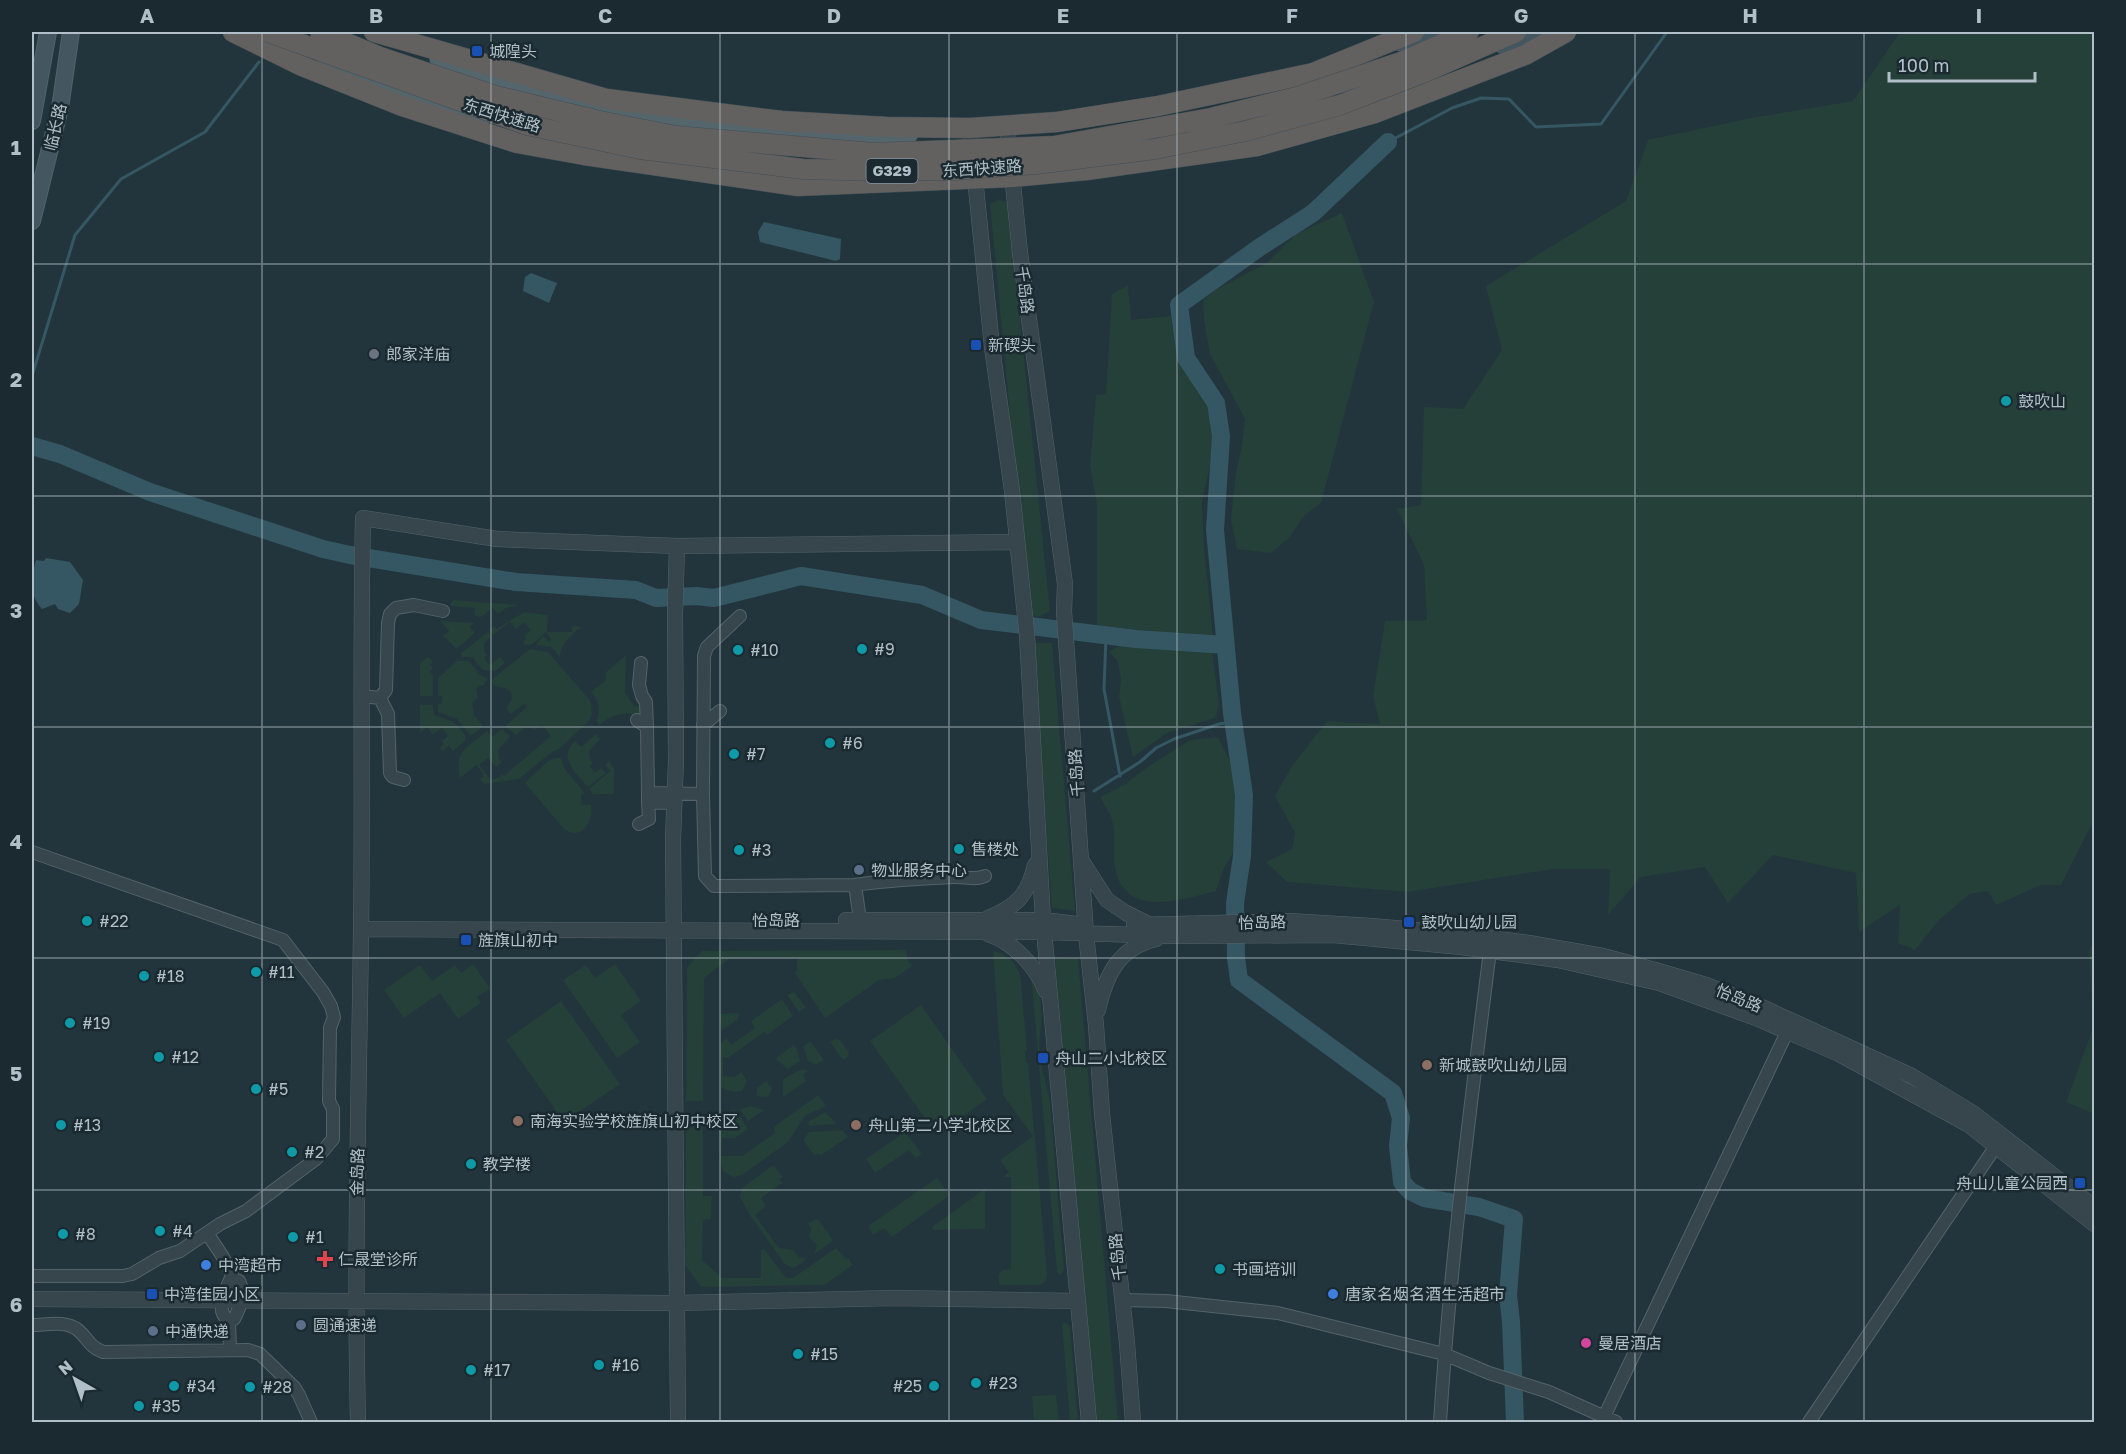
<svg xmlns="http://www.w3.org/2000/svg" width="2126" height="1454" font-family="'Golos Text','Noto Sans SC',sans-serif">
<rect width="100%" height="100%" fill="#22353c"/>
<path fill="#253f39" d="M1900 32H2094V820L2061 885H2041L1996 905 1988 891 1970 894 1940 919 1915 950 1898 943 1900 905 1859 932 1856 873 1773 855 1728 903 1705 867 1641 877 1608 915 1610 869H1553L1408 892 1287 882 1266 862 1292 849 1295 833 1275 796 1292 766 1327 721 1380 724 1373 696 1385 621 1427 620 1424 565 1397 509 1421 505 1424 407 1463 409 1502 350 1486 286 1626 201 1648 140 1751 118 1853 101Z
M999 200 1008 202 1050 611 1038 617 1029 613 990 204Z
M1342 213 1374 302 1321 503 1304 516 1289 538 1271 553 1237 549 1231 519 1236 472 1242 444 1245 419 1210 354 1204 321 1203 300 1217 289 1267 263 1296 234Z
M1128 285 1131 320 1171 316 1179 359 1210 403 1213 453 1202 501 1204 547 1213 637 1097 626V505L1090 466 1096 395 1106 394 1112 294Z
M452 600 519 605 506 608 498 614 493 608 481 617 474 615 475 608 450 606Z
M524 612 548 615 547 632H572V626L581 627C571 636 561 642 560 657L551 647 536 645 543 636 549 642 551 639 546 632 533 644 526 645 523 642 526 639 524 636 531 630 524 622 516 629 510 622 493 635 489 630 494 626 497 629Z
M440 621 474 623 470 627 475 633 456 649 446 638 442 637 449 631Z
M488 632 491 636 484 643V652L487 655 484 658 490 665 500 657 505 663 495 671 483 670 472 657H462L460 654Z
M1032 643H1052L1075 911 1052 908Z
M1130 645 1212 649 1219 706 1215 718 1167 733 1133 757 1119 697 1121 680 1118 661 1109 652 1119 646Z
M530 649 548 652 589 699 591 703 592 714 589 721 559 749 552 752 519 779 484 784 480 779 483 777V773L476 765 460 778C454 750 468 747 487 731L492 737 502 729 510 737 498 750 499 759 502 762 496 767 488 758 479 765 491 780 500 777 501 774 504 776 551 736 542 725 536 729 525 727 516 735 505 726 527 707 524 704 511 714 506 708 512 699 511 692 505 688 495 686 492 682 494 678Z
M626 655 625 693 635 707 641 705 639 715C622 712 613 714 599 725L596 721C601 710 599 702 591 692L605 681 606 672Z
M428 657 433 662 430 665 433 668 430 671 433 676V696H420V663Z
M457 661H469L480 675 488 678 484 685 478 686 476 690 478 697 472 704 474 715 483 726 471 736 457 719 438 712V704L442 703V696H438V678Z
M420 705H433L434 715 454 722 466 736 465 741 453 751 449 746 443 751 440 748 444 744 442 741 448 736 442 728 433 734 427 727 420 733Z
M596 734 600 739 589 751 590 759 593 763 590 766 595 773 601 768 606 773 588 787C576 773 557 758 575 741L581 747Z
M1218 737 1237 775 1239 815 1235 849 1223 870 1216 891C1181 900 1125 919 1115 868 1112 852 1117 833 1111 817 1108 810 1103 803 1100 797L1124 785 1146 768 1190 740Z
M556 758H561L564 768 585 793 581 795 582 805H591C594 821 582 842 564 829L525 783 548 761Z
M609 761 614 768V794H593L589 789 610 771 605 765Z
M2094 941V1114L2066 1102 2093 1028 2089 950Z
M906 950 908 960 912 966 911 967 895 978 879 980 825 1018 795 973 797 970V958L729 959 704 978 703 1101H686L687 967 702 951Z
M993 951C1010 955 1018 964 1021 981L1027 1051H1025L1026 1063H1028L1047 1272C1047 1280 1046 1283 1038 1285H999V1274L1003 1270 1011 1269V1177H1003L1009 1172 1000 1160 1033 1136 1003 1095Z
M1078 958 1118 1422H1096L1055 959Z
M473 964 490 988 477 997 481 1003 458 1019 440 993 404 1018 384 990 420 965 432 981 455 965 461 973Z
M615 964 641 1001 621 1015 640 1042 617 1058 563 980 586 965 595 978Z
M1031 974 1040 992 1042 1020 1039 1043 1042 1068 1050 1102 1064 1270 1061 1275 1057 1272Z
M794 992 806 1007 799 1012 787 995Z
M782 999 793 1016 767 1035 764 1032 728 1058 723 1057V1076L734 1077 742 1072 747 1081 742 1091C735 1093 727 1091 721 1087L720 1044 726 1038 731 1045 755 1028 751 1021Z
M561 1001 620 1084 564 1122 506 1040Z
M921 1005 987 1099 937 1135 870 1041Z
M739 1013 738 1019 721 1031 720 1014Z
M835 1039 840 1040 849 1052 848 1057 843 1060 830 1042Z
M810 1041 824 1060 816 1065 808 1061 803 1047Z
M794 1045 797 1049 800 1061 788 1069 777 1060V1057Z
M802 1069 808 1071 803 1075 806 1081 783 1097V1079Z
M766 1081 772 1088 768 1097 756 1096 757 1088Z
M818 1095 826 1106 805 1116 788 1142 742 1175 733 1177 723 1171 720 1159 719 1122C721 1113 726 1112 734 1110L737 1112 748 1129 735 1138H722L721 1156H742L775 1133 774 1127Z
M751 1106 764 1110 748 1121 740 1109Z
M825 1112 835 1122V1124L809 1126 808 1122Z
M691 1114V1124L703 1125V1196H712L711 1219 703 1220 702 1260 722 1278H761V1250L764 1249 786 1278H793L836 1248 846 1259H849L853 1265 824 1285 701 1287 685 1265 686 1115Z
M842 1130 848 1137 820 1156 819 1154 814 1155 803 1140 809 1132Z
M905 1132 922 1154 916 1158 909 1150 875 1173 866 1159Z
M773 1165 783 1177 779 1179 782 1183 761 1198 766 1206 755 1215 779 1248 793 1250 799 1257 807 1259 814 1254 817 1245 809 1237 811 1229 808 1223 818 1219 833 1240V1241L794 1268 790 1267 784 1263 751 1217 740 1197 742 1188Z
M937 1178 950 1195 892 1237 884 1228 873 1235 868 1226Z
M985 1189V1229L933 1230 932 1227Z
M1065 1322 1070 1326 1078 1422H1070L1062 1325Z
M1056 1395 1059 1422H1034L1032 1396Z"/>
<path fill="#355763" d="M764 222 841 239 840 259 836 261 760 242 758 232Z
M531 273 557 283 549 303 523 291 525 277Z
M46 558 70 562 83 580 79 604 70 613 58 609 55 604 42 609C29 595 31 578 36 560L44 561Z"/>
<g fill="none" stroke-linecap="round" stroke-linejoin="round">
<path stroke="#355763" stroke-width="3" d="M1388 142 1452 108 1481 98 1509 99 1536 127 1601 124 1667 32
M32 376 75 235 121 179 205 132 259 62
M1106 636 1104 689 1120 776
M1094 791 1140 762 1156 748 1174 739 1219 724 1233 722"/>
<path stroke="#355763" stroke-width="18" d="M1388 142 1313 213 1260 247 1179 305 1186 358 1216 403 1221 436 1215 530 1232 713 1244 795 1242 856 1235 903 1236 958 1239 980 1393 1093 1401 1118 1398 1146 1402 1182 1410 1191 1424 1198 1479 1207 1514 1219 1508 1295 1511 1322 1515 1422
M32 446 60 454 150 492 323 549 350 555 516 582 636 590 656 598 696 596 714 598 801 576 922 595 981 620 1136 639 1225 645"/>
<g stroke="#54636a" stroke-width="14">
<path id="minor" d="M641 663 639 685 642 696 646 702 647 727
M361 696 380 698 386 690 388 623 390 614 396 608 414 605 443 611
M380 698 388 714 390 773 393 777 404 780
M637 720 647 727 648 793
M703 725 720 711
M703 794 704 656 707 647 740 616
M674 803 648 802V793L703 794 705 876 714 886 855 885
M639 824 649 819 648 802
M32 852 283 940 323 992 331 1006 334 1017 330 1028 329 1101 333 1109V1139L316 1159 246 1211 220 1224 180 1251 159 1258 132 1274 123 1276H32
M860 920 855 885C888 880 920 879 953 877 965 876 973 881 985 876
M207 1233 223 1257 234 1279
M234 1279 239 1281C246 1295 241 1305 234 1319L229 1321C215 1311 224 1293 230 1280Z
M1122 1300 1166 1301 1278 1313 1444 1354 1489 1373 1549 1392 1616 1422
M229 1321 230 1350
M32 1325C46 1325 66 1320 78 1330 89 1339 88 1346 103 1352L248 1350 260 1354 294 1387 299 1395 311 1422
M1604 1417 1787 1032
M1440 1422C1450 1265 1470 1108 1490 951
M1809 1422 1996 1146"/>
</g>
<g stroke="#54636a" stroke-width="16">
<path id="tertiary" d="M1007 125 1020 253 1065 584 1064 611 1086 934 1096 1025 1102 1114 1127 1343 1133 1422
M970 128 992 347 1012 491 1027 635 1043 920 1089 1422
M677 546 675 614 676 761 673 839 678 1422
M1083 863 1107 900 1126 913 1146 923
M988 918C1016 907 1028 895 1035 865
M846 920H1043L1077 924
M1134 925 1289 921 1372 926 1461 934 1529 943 1603 956 1655 970 1706 985 1764 1008 1912 1076 1973 1113 2094 1207
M362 929 1044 932 1169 936 1333 935 1461 947 1558 960 1659 983 1756 1018 1839 1054 1969 1125 2094 1224
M988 934C1014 942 1036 967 1046 991
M1098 1010C1106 975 1118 948 1156 939
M32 1299 676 1303 895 1298 1078 1301
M358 1422C354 1259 359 1095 361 931 363 793 360 656 363 518L497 539 677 546 1016 542"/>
</g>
<g stroke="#54636a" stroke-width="18">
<path id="secondary" d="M1402 43 1435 32
M1504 46 1538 32
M32 121 48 32
M32 221 60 108 71 32"/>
</g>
<g stroke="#425158" stroke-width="20">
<path id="primary" d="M439 59 472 72 601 108 744 133 871 138 909 134
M327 63 441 106 482 117"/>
</g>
<g stroke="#415057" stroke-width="21">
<path id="trunk" d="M233 32 302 66 402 106 517 143 584 155 798 186 1013 177 1087 170 1257 146 1375 113 1525 55 1566 32
M374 32 607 99 782 121 887 127 970 128 1057 122 1158 106 1313 73 1414 32"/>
</g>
<use href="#minor" stroke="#36464c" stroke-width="12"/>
<use href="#tertiary" stroke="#36464c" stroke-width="15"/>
<use href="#secondary" stroke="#44565f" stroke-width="16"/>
<use href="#primary" stroke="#54656c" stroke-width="18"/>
<use href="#trunk" stroke="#636060" stroke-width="20"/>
<g stroke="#415057" stroke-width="21" stroke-linecap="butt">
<path id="trunk-bridge" d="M268 32 527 125 640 149 803 169 878 171 954 170 1036 164 1155 149 1246 131 1340 105 1425 72 1516 32
M320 32 380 57 496 96 600 121 676 136 874 153 1054 146 1211 118 1297 97 1404 61 1469 32"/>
</g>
<use href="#trunk-bridge" stroke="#636060" stroke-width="20"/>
</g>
<path fill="none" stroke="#b1c0c8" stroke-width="1.5" stroke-opacity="0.55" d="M262 32V1422M491 32V1422M720 32V1422M949 32V1422M1177 32V1422M1406 32V1422M1635 32V1422M1864 32V1422M32 264H2094M32 496H2094M32 727H2094M32 958H2094M32 1190H2094"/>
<g fill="#1a4fb4" stroke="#1b2a31" stroke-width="2">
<rect x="471" y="45" width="12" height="12" rx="3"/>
<rect x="970" y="339" width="12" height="12" rx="3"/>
<rect x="1403" y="916" width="12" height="12" rx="3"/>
<rect x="460" y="934" width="12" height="12" rx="3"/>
<rect x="1037" y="1052" width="12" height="12" rx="3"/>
<rect x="2074" y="1177" width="12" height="12" rx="3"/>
<rect x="146" y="1288" width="12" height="12" rx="3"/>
</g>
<circle fill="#6b7280" stroke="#1b2a31" stroke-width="2" cx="374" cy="354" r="6"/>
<g fill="#0f9aa8" stroke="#1b2a31" stroke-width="2">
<circle cx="2006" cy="401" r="6"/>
<circle cx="862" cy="649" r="6"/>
<circle cx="738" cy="650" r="6"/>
<circle cx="830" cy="743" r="6"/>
<circle cx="734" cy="754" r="6"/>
<circle cx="959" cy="849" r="6"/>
<circle cx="739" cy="850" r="6"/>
<circle cx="87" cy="921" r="6"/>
<circle cx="256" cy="972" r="6"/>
<circle cx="144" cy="976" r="6"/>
<circle cx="70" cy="1023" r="6"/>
<circle cx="159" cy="1057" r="6"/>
<circle cx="256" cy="1089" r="6"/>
<circle cx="61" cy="1125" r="6"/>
<circle cx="292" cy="1152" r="6"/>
<circle cx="471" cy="1164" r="6"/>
<circle cx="160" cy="1231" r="6"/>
<circle cx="63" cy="1234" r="6"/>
<circle cx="293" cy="1237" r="6"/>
<circle cx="1220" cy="1269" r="6"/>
<circle cx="798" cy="1354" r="6"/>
<circle cx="599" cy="1365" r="6"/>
<circle cx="471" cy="1370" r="6"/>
<circle cx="976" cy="1383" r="6"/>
<circle cx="174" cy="1386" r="6"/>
<circle cx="934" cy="1386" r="6"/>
<circle cx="250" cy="1387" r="6"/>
<circle cx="139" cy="1406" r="6"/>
</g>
<g fill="#5c6f8a" stroke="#1b2a31" stroke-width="2">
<circle cx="859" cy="870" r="6"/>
<circle cx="301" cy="1325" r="6"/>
<circle cx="153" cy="1331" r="6"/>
</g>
<g fill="#8d6e63" stroke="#1b2a31" stroke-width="2">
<circle cx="1427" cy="1065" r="6"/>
<circle cx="518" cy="1121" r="6"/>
<circle cx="856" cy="1125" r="6"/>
</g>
<path fill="#e0444e" stroke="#1b2a31" stroke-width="2" d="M322 1250h6v6h6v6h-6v6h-6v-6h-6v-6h6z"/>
<g fill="#3f7fe0" stroke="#1b2a31" stroke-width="2">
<circle cx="206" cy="1265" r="6"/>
<circle cx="1333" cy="1294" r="6"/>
</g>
<circle fill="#d1479c" stroke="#1b2a31" stroke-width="2" cx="1586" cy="1343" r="6"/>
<g text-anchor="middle" stroke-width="5" stroke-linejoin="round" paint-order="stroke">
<rect fill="#1b2a31" stroke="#84939b" stroke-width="1.5" x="866.5" y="159" width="51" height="24" rx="4.5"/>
<g font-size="15" font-weight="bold" fill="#b1c0c8">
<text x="892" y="176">G329</text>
</g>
<g font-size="16" fill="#b1c0c8" stroke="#1b2a31" text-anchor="start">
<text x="489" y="57">城隍头</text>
<text x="988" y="351">新碶头</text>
<text x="386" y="360">郎家洋庙</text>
<text x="2018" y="407">鼓吹山</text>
<text x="874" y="655">#9</text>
<text x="750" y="656">#10</text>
<text x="842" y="749">#6</text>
<text x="746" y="760">#7</text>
<text x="971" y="855">售楼处</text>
<text x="751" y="856">#3</text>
<text x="871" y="876">物业服务中心</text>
<text x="99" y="927">#22</text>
<text x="1421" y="928">鼓吹山幼儿园</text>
<text x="478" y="946">旌旗山初中</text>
<text x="268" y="978">#11</text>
<text x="156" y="982">#18</text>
<text x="82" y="1029">#19</text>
<text x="171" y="1063">#12</text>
<text x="1055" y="1064">舟山二小北校区</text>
<text x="1439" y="1071">新城鼓吹山幼儿园</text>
<text x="268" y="1095">#5</text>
<text x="530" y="1127">南海实验学校旌旗山初中校区</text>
<text x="73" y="1131">#13</text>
<text x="868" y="1131">舟山第二小学北校区</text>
<text x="304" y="1158">#2</text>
<text x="483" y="1170">教学楼</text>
<text x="2068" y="1189" text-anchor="end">舟山儿童公园西</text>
<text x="172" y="1237">#4</text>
<text x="75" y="1240">#8</text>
<text x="305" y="1243">#1</text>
<text x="338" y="1265">仁晟堂诊所</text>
<text x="218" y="1271">中湾超市</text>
<text x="1232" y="1275">书画培训</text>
<text x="164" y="1300">中湾佳园小区</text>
<text x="1345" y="1300">唐家名烟名酒生活超市</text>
<text x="313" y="1331">圆通速递</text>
<text x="165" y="1337">中通快递</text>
<text x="1598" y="1349">曼居酒店</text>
<text x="810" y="1360">#15</text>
<text x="611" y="1371">#16</text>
<text x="483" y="1376">#17</text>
<text x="988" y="1389">#23</text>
<text x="186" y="1392">#34</text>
<text x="922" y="1392" text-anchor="end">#25</text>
<text x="262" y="1393">#28</text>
<text x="151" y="1412">#35</text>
</g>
<g font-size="16" fill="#b1c0c8" stroke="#1b2a31">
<text transform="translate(502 115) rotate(17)" y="6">东西快速路</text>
<text transform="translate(55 127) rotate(-77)" y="6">临长路</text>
<text transform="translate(982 168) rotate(-4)" y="6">东西快速路</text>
<text transform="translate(1025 290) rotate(82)" y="6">千岛路</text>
<text transform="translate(1076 773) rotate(-94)" y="6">千岛路</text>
<text x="776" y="926">怡岛路</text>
<text transform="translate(1262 922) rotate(-2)" y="6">怡岛路</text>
<text transform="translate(1739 998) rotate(22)" y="6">怡岛路</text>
<text transform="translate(357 1172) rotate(-89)" y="6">金岛路</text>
<text transform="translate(1117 1257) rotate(-96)" y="6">千岛路</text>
</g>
</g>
<rect width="2126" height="1454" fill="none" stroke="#1b2a31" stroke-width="66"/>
<g transform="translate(75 1379) rotate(320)" stroke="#1b2a31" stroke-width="4.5" paint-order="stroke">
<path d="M0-4.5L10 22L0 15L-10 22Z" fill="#b1c0c8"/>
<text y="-9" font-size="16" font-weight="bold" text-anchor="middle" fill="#b1c0c8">N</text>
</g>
<path d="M1889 72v9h146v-9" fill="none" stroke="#b1c0c8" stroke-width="3"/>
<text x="1898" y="72" font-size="18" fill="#b1c0c8" stroke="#1b2a31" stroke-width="4.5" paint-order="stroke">100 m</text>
<rect x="33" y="33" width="2060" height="1388" fill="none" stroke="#b1c0c8" stroke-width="2"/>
<g font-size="20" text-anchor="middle" font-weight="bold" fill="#b1c0c8">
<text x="147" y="23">A</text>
<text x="376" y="23">B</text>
<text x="605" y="23">C</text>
<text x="834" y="23">D</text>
<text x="1063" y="23">E</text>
<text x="1292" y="23">F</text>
<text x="1521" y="23">G</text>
<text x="1750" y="23">H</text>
<text x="1979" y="23">I</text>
<text x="16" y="155">1</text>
<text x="16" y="387">2</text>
<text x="16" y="618">3</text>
<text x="16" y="849">4</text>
<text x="16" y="1081">5</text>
<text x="16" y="1312">6</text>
</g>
</svg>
